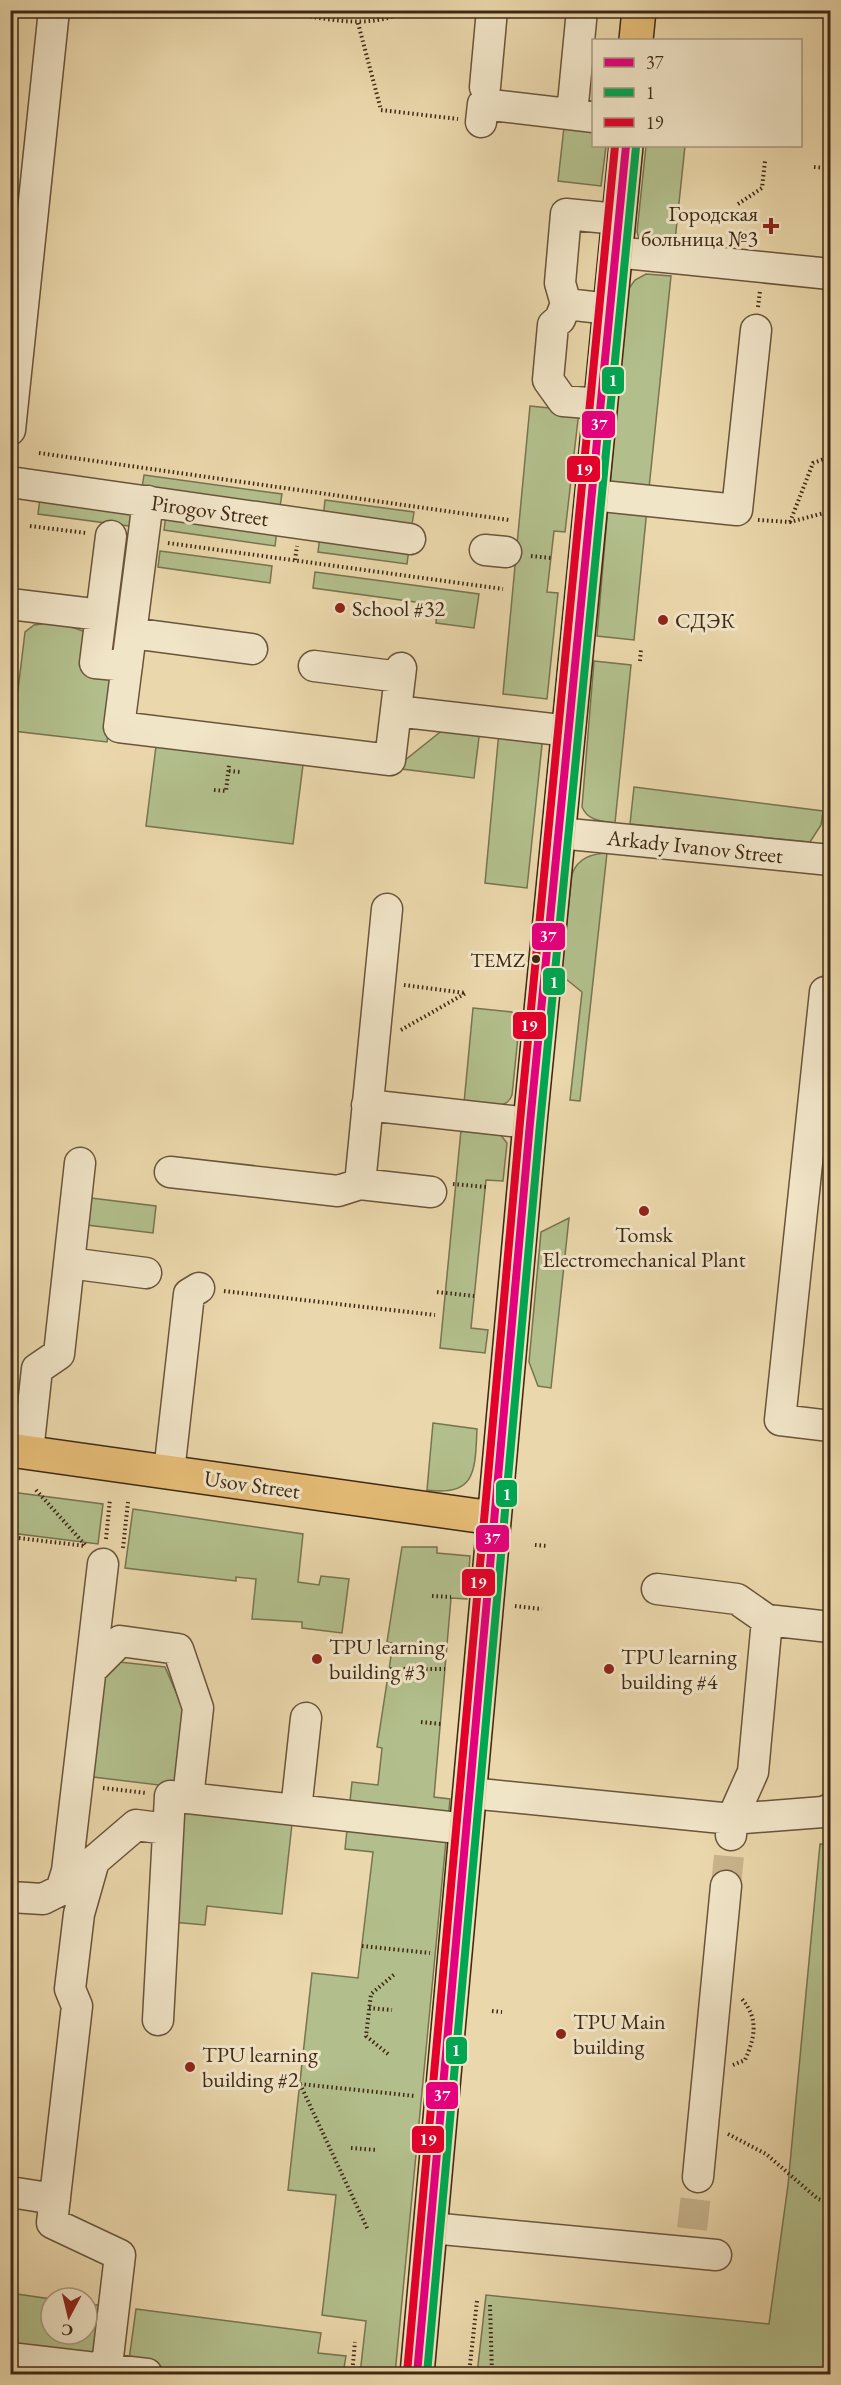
<svg xmlns="http://www.w3.org/2000/svg" width="841" height="2385" font-family="'EB Garamond',serif">
<rect width="100%" height="100%" fill="#ead7ab"/>
<filter id="stains"><feTurbulence type="fractalNoise" baseFrequency=".00333" numOctaves="4"/><feColorMatrix values="0 0 0 0 .2 0 0 0 0 .09 0 0 0 0 .02 0 0 0 .5 -.17"/></filter>
<radialGradient id="worn" r=".72"><stop offset=".6" stop-color="#630" stop-opacity="0"/><stop offset="1" stop-color="#630" stop-opacity=".3"/></radialGradient>
<path fill="#b2bf8c" stroke="#787450" stroke-width="1.5" d="M564 127 593 130 594 146H606L601 186 558 181Z
M646 146H685L674 250 640 242 637 232Z
M646 274 671 276 649 488 610 484 627 291 635 280Z
M530 406 579 411 565 532 554 531 547 592 558 593 547 699 503 694Z
M144 475 282 494 279 513 141 494Z
M40 498 129 510 137 527 38 514Z
M325 500 414 512 411 531 323 519Z
M608 506 647 509 634 640 597 636Z
M166 514 277 530 275 546 164 530Z
M320 536 409 548 407 564 318 552Z
M160 551 272 566 270 583 158 567Z
M315 572 479 594 474 628 436 623 437 605 313 588Z
M48 623C93 629 89 634 116 669L107 742 13 731 25 632 34 625Z
M594 661 631 665 615 823C601 821 588 821 582 807Z
M444 729H480L474 778 402 769 404 761Z
M499 731 543 735 527 888 485 883Z
M157 738 304 757 293 844 146 826Z
M634 787 823 811 821 825 810 842 630 824Z
M607 853 580 1101 570 1100 582 992 561 975 572 874C578 858 591 854 607 853Z
M473 1008 512 1012 519 1027 512 1095C506 1113 479 1104 464 1103Z
M461 1130 500 1134 507 1143 503 1181 486 1180 471 1328 488 1330 485 1353 440 1348Z
M91 1198 156 1206 153 1233 87 1225Z
M569 1218 551 1388 538 1386 529 1362 541 1232Z
M433 1423 477 1429C475 1469 477 1497 427 1490Z
M11 1492 103 1504 98 1544 11 1533Z
M133 1509 303 1534 298 1582 319 1585 321 1576 349 1579 342 1633 302 1628V1622L252 1619 256 1579 236 1577V1581L125 1568Z
M402 1547H437V1553L470 1556 467 1599 451 1598 434 1797 450 1799 395 2374H360L366 2321 322 2315 336 2195 288 2190 312 1973 358 1978 373 1852 345 1849 352 1782 378 1785 382 1748 377 1747 393 1643 387 1642Z
M110 1661 165 1667 184 1711 175 1787 85 1776 98 1673Z
M184 1813 292 1824 282 1914 207 1906 205 1925 172 1922Z
M820 1844 830 1845V2374H477L486 2295 769 2324 788 2185Z
M10 2293 51 2299V2334H87V2303L102 2306 93 2374H11Z
M136 2309 321 2333 318 2353 346 2356 343 2374H127Z"/>
<g fill="none" stroke-linecap="round" stroke-linejoin="round">
<path stroke="#c8b48d" stroke-width="30" stroke-dasharray="30 15" stroke-linecap="butt" d="M726 1886 731 1835
M692 2229 698 2177"/>
<g stroke="#6a543a" stroke-width="33">
<path id="minor" d="M485 87 492 10
M572 114 582 10
M481 122 483 104 594 117
M615 252 830 274
M566 304 610 309
M601 404 563 401 548 380 553 325 560 319 566 304 560 283 566 214 618 219
M10 430 54 10
M10 482 410 539
M592 495 737 510 756 330
M148 501 119 727 390 760 401 668
M111 536 95 663 127 666
M485 550 506 552
M10 604 101 615
M131 633 252 649
M314 666 400 677
M396 711 569 731
M559 833 830 860
M830 993 825 992 780 1420 830 1426
M367 1105 530 1123
M170 1172 338 1191 360 1184 431 1192
M360 1184 387 909
M69 1263 146 1273
M28 1452 37 1369 59 1354 80 1163
M169 1472 189 1294 199 1288
M657 1589 737 1599 767 1620 753 1772 732 1819 731 1835
M767 1620 830 1627
M91 1670 120 1641 178 1649 198 1708 188 1798
M470 1793 732 1819 823 1812 830 1809
M296 1810 306 1718
M10 1897 43 1899 61 1890 67 1871 103 1564
M158 2020 170 1796 467 1829
M698 2177 726 1886
M10 2192 55 2199
M431 2228 716 2255
M10 2358 147 2374
M106 2374 120 2255 52 2223 77 2006 70 1989 79 1914 94 1861 136 1825 167 1829"/>
</g>
<g stroke="#3f2814" stroke-width="36">
<path id="major" d="M636 40 639 10
M10 1450 493 1518
M417 2374 530 1123 626 146"/>
</g>
<path stroke="#3f2814" stroke-width="4" stroke-dasharray="1.5 3" stroke-linecap="butt" d="M275 10C318 17 368 32 408 10
M326 18 327 10
M358 23 381 110 458 119
M814 167 826 168
M738 204 762 188 765 161
M758 307 760 291
M39 453 509 520
M758 520 790 522 828 512
M790 522 813 463 830 457
M30 526 86 533
M168 543 503 589
M531 556 551 558
M295 560 297 546
M640 661 641 649
M229 771 240 772
M214 790 226 791 229 765
M404 985 465 993
M401 1030 466 993
M453 1184 486 1187
M224 1291 435 1315
M437 1292 474 1296
M36 1490 87 1547
M10 1537 86 1546
M106 1539 110 1499
M535 1545 548 1546
M123 1548 128 1502
M432 1596 451 1597
M515 1606 542 1609
M390 1669H445
M421 1722 441 1724
M103 1788 146 1793
M362 1946 430 1953
M369 2008 392 2010
M492 2011 502 2012
M388 2054 366 2036 371 1994 396 1973
M733 2065 745 2060C755 2037 759 2019 742 1999
M300 2084 368 2230
M300 2084 415 2096
M728 2134 766 2154 818 2199 830 2203
M351 2148 377 2150
M490 2305 492 2374
M352 2374 355 2342
M469 2374 477 2301"/>
<use href="#minor" stroke="#f1e5c8" stroke-width="30"/>
<use href="#major" stroke="#e5bc76" stroke-width="33"/>
<g stroke="#f1e5c8" stroke-width="12">
<path id="bus-1" d="M417 2374 530 1123 626 146"/>
</g>
<g stroke="#f1e5c8" stroke-width="12">
<path id="bus-2" d="M427 2374 540 1124 636 147"/>
</g>
<g stroke="#f1e5c8" stroke-width="12">
<path id="bus-3" d="M407 2373 520 1122 615 146"/>
</g>
<use href="#bus-1" stroke="#e5007d" stroke-width="8"/>
<use href="#bus-2" stroke="#00a651" stroke-width="8"/>
<use href="#bus-3" stroke="#e4002b" stroke-width="8"/>
</g>
<g fill="#8f2418" stroke="#f1e5c8" stroke-width="2">
<path d="M768 217h6v6h6v6h-6v6h-6v-6h-6v-6h6z"/>
<circle cx="340" cy="608" r="6"/>
<circle cx="663" cy="620" r="6"/>
<circle cx="644" cy="1211" r="6"/>
<circle cx="317" cy="1659" r="6"/>
<circle cx="609" cy="1669" r="6"/>
<circle cx="561" cy="2034" r="6"/>
<circle cx="190" cy="2067" r="6"/>
</g>
<circle fill="#3f2814" stroke="#f1e5c8" stroke-width="2" cx="536" cy="959" r="5"/>
<g text-anchor="middle" stroke-width="6" stroke-linejoin="round" paint-order="stroke">
<g font-size="20" fill="#3f2814" stroke="#f1e5c8" text-anchor="end">
<text x="525" y="967">TEMZ</text>
</g>
<g font-size="22" fill="#3f2814" stroke="#f1e5c8" text-anchor="start">
<text x="758" y="221" text-anchor="end">Городская<tspan x="758" dy="25">больница №3</tspan></text>
<text x="352" y="616">School #32</text>
<text x="675" y="628">СДЭК</text>
<text x="644" y="1242" text-anchor="middle">Tomsk<tspan x="644" dy="25">Electromechanical Plant</tspan></text>
<text x="329" y="1654">TPU learning<tspan x="329" dy="25">building #3</tspan></text>
<text x="621" y="1664">TPU learning<tspan x="621" dy="25">building #4</tspan></text>
<text x="573" y="2029">TPU Main<tspan x="573" dy="25">building</tspan></text>
<text x="202" y="2062">TPU learning<tspan x="202" dy="25">building #2</tspan></text>
</g>
<g font-size="22" fill="#3f2814" stroke="#f1e5c8">
<text transform="translate(210 510) rotate(8)" y="8">Pirogov Street</text>
<text transform="translate(695 846) rotate(6)" y="8">Arkady Ivanov Street</text>
<text transform="translate(252 1484) rotate(8)" y="8">Usov Street</text>
</g>
</g>
<g stroke="#f1e5c8" stroke-width="2">
<rect x="601" y="366" width="24" height="29" rx="6" fill="#00a651"/>
<rect x="581" y="410" width="35" height="29" rx="6" fill="#e5007d"/>
<rect x="566" y="455" width="35" height="28" rx="6" fill="#e4002b"/>
<rect x="531" y="922" width="35" height="29" rx="6" fill="#e5007d"/>
<rect x="542" y="967" width="24" height="29" rx="6" fill="#00a651"/>
<rect x="512" y="1011" width="35" height="29" rx="6" fill="#e4002b"/>
<rect x="495" y="1479" width="23" height="29" rx="6" fill="#00a651"/>
<rect x="475" y="1524" width="35" height="29" rx="6" fill="#e5007d"/>
<rect x="461" y="1568" width="35" height="29" rx="6" fill="#e4002b"/>
<rect x="445" y="2036" width="23" height="29" rx="6" fill="#00a651"/>
<rect x="425" y="2081" width="34" height="29" rx="6" fill="#e5007d"/>
<rect x="411" y="2125" width="34" height="29" rx="6" fill="#e4002b"/>
</g>
<g font-size="16" text-anchor="middle" font-weight="bold" fill="#fff">
<text x="613" y="386">1</text>
<text x="599" y="430">37</text>
<text x="584" y="475">19</text>
<text x="548" y="942">37</text>
<text x="554" y="988">1</text>
<text x="529" y="1031">19</text>
<text x="507" y="1500">1</text>
<text x="492" y="1544">37</text>
<text x="478" y="1588">19</text>
<text x="456" y="2056">1</text>
<text x="442" y="2101">37</text>
<text x="428" y="2145">19</text>
</g>
<rect width="841" height="2385" fill="none" stroke="#ead7ab" stroke-width="36"/>
<rect x="12" y="12" width="817" height="2361" fill="none" stroke="#3f2814" stroke-width="3"/>
<rect x="18" y="18" width="805" height="2349" fill="none" stroke="#3f2814" stroke-width="1.5"/>
<rect x="592" y="39" width="210" height="108" fill="#f1e5c8" stroke="#aa9980" stroke-width="1.5"/>
<rect x="604" y="58" width="30" height="9" fill="#e5007d" stroke="#aa9980" stroke-width="1.5"/>
<text x="646" y="69" font-size="18" fill="#3f2814">37</text>
<rect x="604" y="88" width="30" height="9" fill="#00a651" stroke="#aa9980" stroke-width="1.5"/>
<text x="646" y="99" font-size="18" fill="#3f2814">1</text>
<rect x="604" y="118" width="30" height="9" fill="#e4002b" stroke="#aa9980" stroke-width="1.5"/>
<text x="646" y="129" font-size="18" fill="#3f2814">19</text>
<g transform="translate(69 2316) rotate(187)"><circle r="28" fill="#f1e5c8" stroke="#aa9980" stroke-width="1.5"/>
<path d="M0-4.5L10 22L0 15L-10 22Z" fill="#8f2418"/>
<text y="-9" font-size="16" font-weight="bold" text-anchor="middle" fill="#3f2814">С</text>
</g>
<rect width="100%" height="100%" filter="url(#stains)"/>
<rect width="100%" height="100%" fill="url(#worn)"/>
</svg>
